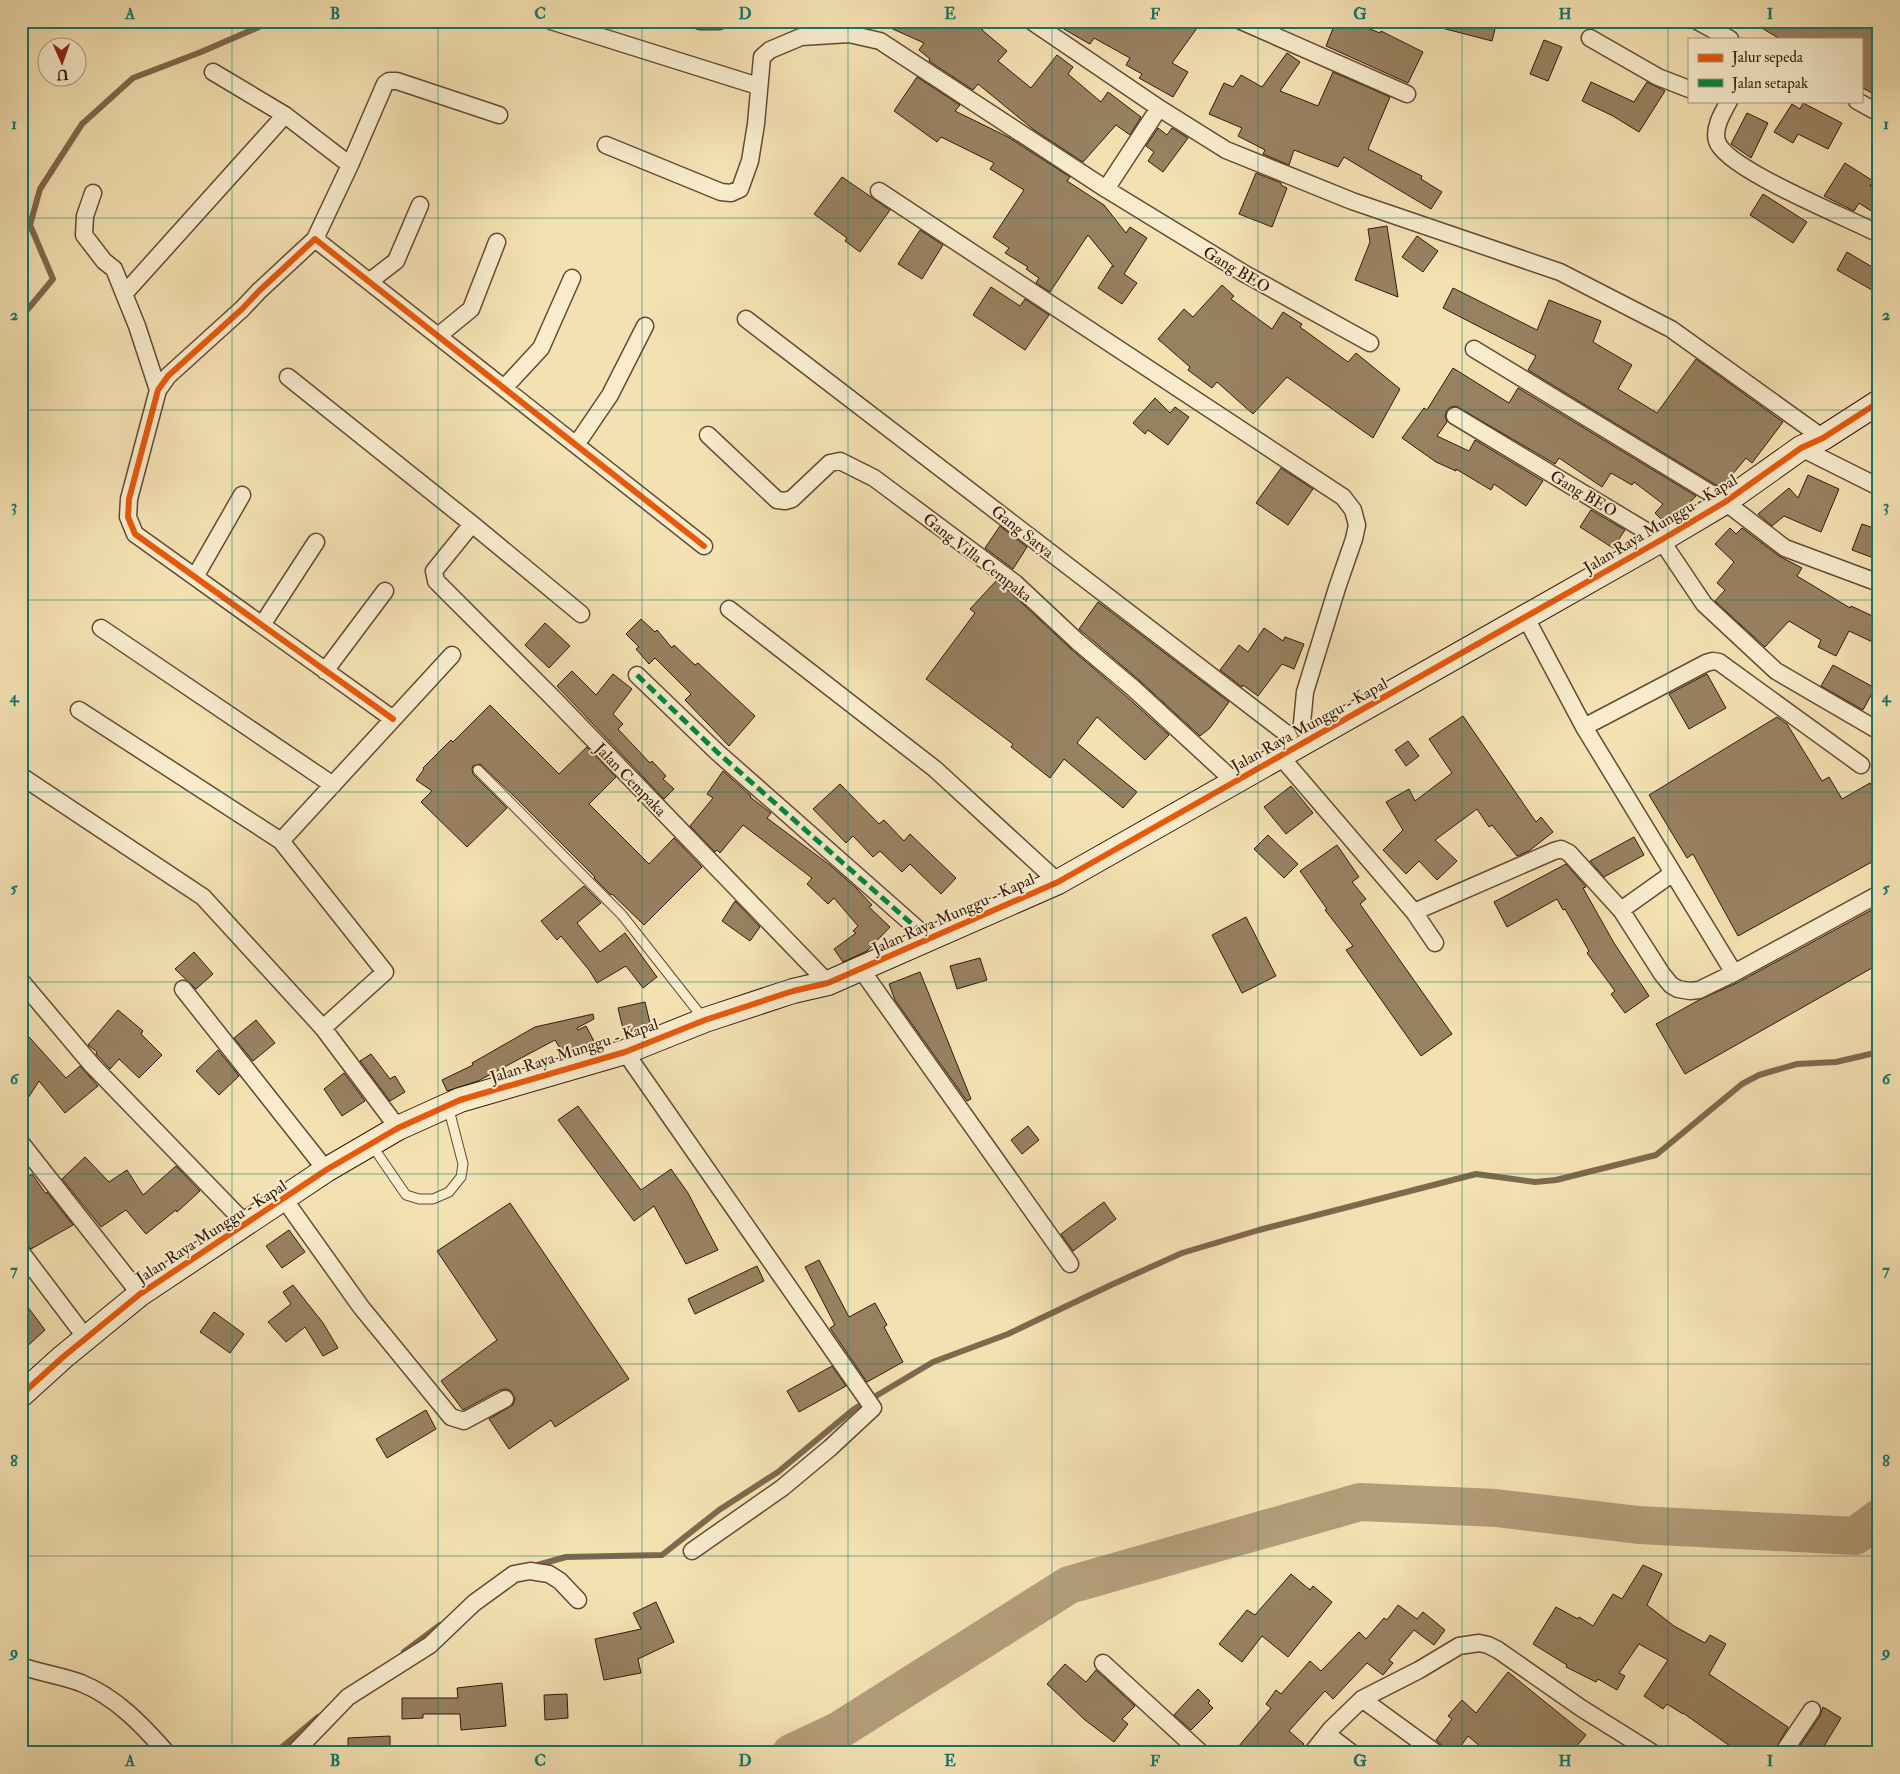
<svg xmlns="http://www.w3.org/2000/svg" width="1900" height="1774" font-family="'IM FELL Double Pica',serif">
<rect width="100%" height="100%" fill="#f4e1b2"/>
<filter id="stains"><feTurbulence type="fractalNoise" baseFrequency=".004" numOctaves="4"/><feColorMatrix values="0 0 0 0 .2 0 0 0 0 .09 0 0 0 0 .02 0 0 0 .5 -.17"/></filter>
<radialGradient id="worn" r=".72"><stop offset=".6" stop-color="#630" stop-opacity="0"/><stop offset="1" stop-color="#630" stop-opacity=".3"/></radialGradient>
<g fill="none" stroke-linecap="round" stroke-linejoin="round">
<path stroke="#80684d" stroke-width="6" d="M21 309H28L53 279 30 225 40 189 82 124 133 78 201 52 259 27 262 21
M534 1566 566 1557 662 1555 719 1510 778 1472 854 1409 933 1362 1008 1334 1111 1285 1182 1253 1259 1230 1476 1174 1535 1182 1556 1180 1656 1155 1742 1084 1759 1075 1797 1064 1836 1062 1879 1052
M404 1652 440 1625
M275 1753 318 1717"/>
<path stroke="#b39d79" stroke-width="38" d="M791 1753 838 1731 1069 1585 1360 1502 1496 1508 1639 1525 1855 1536 1879 1518"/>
</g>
<path fill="#988161" stroke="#34180a" d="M875 21H988L982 30 1007 51 998 61 1031 88 1057 55 1073 67 1068 74 1101 102 1108 92 1141 117 1130 135 1116 125 1083 162 1034 130 978 84 973 90 929 61 930 59 919 50 924 43Z
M1050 21H1202L1172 63 1188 72 1173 97 1139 78 1142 74 1126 65 1130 58 1094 38 1090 44 1088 43Z
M1336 21H1350L1380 33 1381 31 1423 52 1408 83 1326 46Z
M1438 21H1497L1492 41 1438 27Z
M1750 21H1857L1879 34V97L1861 87V39H1780Z
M1544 40 1562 47 1548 81 1530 74Z
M1287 53 1300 62 1280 91 1318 106 1333 72 1390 97 1368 149 1422 176 1421 179 1442 192 1431 209 1344 157 1338 167 1294 150 1289 165 1263 154 1265 150 1238 136 1242 128 1209 114 1224 83 1233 87 1241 75 1262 87Z
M917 77 960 105 955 111 1008 137 1070 177 1067 181 1104 205 1126 233 1130 227 1147 238 1124 274 1137 283 1122 304 1098 288 1112 266 1114 267 1088 235 1050 292 1036 283 1039 278 1026 269 1028 267 1005 253 1009 248 993 237 1024 190 990 169 994 163 941 137 937 142 894 111Z
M1591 82 1634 102 1647 82 1665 91 1639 132 1613 116 1582 101Z
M1803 103 1842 123 1828 149 1798 134 1793 143 1774 132 1792 104 1800 109Z
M1747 113 1768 123 1751 158 1731 144Z
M1158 128 1167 135 1172 128 1188 138 1163 172 1148 161 1154 152 1146 146Z
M1845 163 1873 181 1870 186 1879 191V216L1859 203 1854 211 1824 196Z
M1256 173 1281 183V185L1287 188 1272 227 1239 214Z
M842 177 890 210 860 252 845 241 847 238 814 214Z
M1763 194 1807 222 1793 243 1750 215Z
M1387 226 1398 297 1355 280 1370 242 1368 229Z
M920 230 943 245 922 279 898 264Z
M1417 236 1438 251 1423 272 1402 257Z
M1847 252 1879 271V294L1837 270Z
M1222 285 1234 296 1231 299 1272 329 1283 312 1302 324 1300 327 1348 362 1356 353 1400 389 1373 438 1287 377 1253 414 1217 382 1212 388 1188 370 1190 367 1158 339 1184 309 1193 317Z
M991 287 1020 306 1025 299 1049 315 1025 350 973 315Z
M1453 288 1537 330 1549 300 1601 321 1593 342 1632 365 1618 389 1657 413 1696 359 1783 422 1752 463 1746 458 1721 488 1528 370 1536 356 1443 308Z
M1453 368 1509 403 1518 388 1696 496 1681 512 1664 522 1655 513 1663 504 1634 482 1632 485 1611 473 1602 487 1559 458 1555 464 1456 406 1451 407 1447 410 1445 416 1447 422 1437 436 1469 451 1475 440 1543 481 1526 506 1494 484 1491 490 1456 469V471L1436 462 1402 438 1424 408 1427 410Z
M1155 398 1170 413 1175 407 1189 417 1168 445 1148 430 1145 434 1133 423Z
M1281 468 1313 489 1288 525 1256 503Z
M1808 475 1839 489 1821 532 1784 516 1772 526 1758 514 1789 488 1798 498Z
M1591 510 1625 530 1613 548 1580 527Z
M1862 524 1879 530V560L1852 550Z
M1000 526 1027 547 1013 569 985 548Z
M1730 528 1736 534 1742 528 1779 556 1802 568 1797 576 1850 608 1851 606 1879 619V645L1849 631 1836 656 1818 647 1821 640 1789 621 1765 647 1715 601 1725 590 1717 583 1734 562 1715 544Z
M996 581 1009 591 1071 649 1126 696 1169 735 1145 760 1097 717 1077 743 1137 792 1123 808 1064 759 1050 778 1011 747 1013 744 926 679 975 613 970 609Z
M1098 602 1229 702 1210 728 1200 736 1139 680 1079 629Z
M641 619 655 632 657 630 672 648 674 645 695 665 698 663 755 716 729 746 685 700 691 694 655 658 649 664 636 649 639 647 626 634Z
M545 623 570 646 549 668 525 645Z
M1264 628 1283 641 1285 637 1304 644 1294 669 1282 664 1258 696 1243 685 1242 687 1220 670 1239 645 1248 652Z
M1833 665 1875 688 1863 710 1821 686Z
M572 671 596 695 613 674 632 689 613 714 623 724 618 729 650 763 652 761 666 776 663 779 674 789 664 799 557 686Z
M1707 674 1726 708 1689 729 1669 694Z
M490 705 559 774 587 747 616 777 589 804 649 864 674 838 702 867 644 925 612 894 611 895 594 878 595 877 516 798 480 764 473 766 472 769 473 774 507 808 467 847 421 802 432 791 416 780 424 769 423 768 451 740 453 742Z
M1463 716 1536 822 1541 817 1553 832 1529 851 1517 856 1492 825 1489 827 1477 809 1435 840 1457 861 1437 880 1419 861 1406 874 1383 850 1403 830 1386 802 1409 789 1415 801 1452 773 1429 739Z
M1777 717 1787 724 1822 781 1829 777 1842 799 1870 783 1879 798V858L1738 936 1693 854 1687 858 1649 795Z
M1408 741 1419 756 1406 766 1395 750Z
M723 771 751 796 750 797 771 813 767 818 831 866 857 889 872 905 869 907 890 927 867 951 843 962 834 949 856 933 853 931 858 926 834 898 828 904 807 884 812 878 743 825 720 853 717 850 715 852 690 826 713 798 707 794Z
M840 784 879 824 884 820 904 841 910 834 956 878 941 894 910 864 902 872 880 851 873 857 853 836 846 843 813 809Z
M1291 786 1313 813 1286 834 1264 807Z
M1268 835 1298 864 1284 878 1254 849Z
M1634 837 1644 855 1604 877 1590 861Z
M1337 845 1359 877 1352 882 1366 899 1360 904 1452 1034 1421 1056 1346 950 1353 946 1325 910 1327 909 1300 871Z
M1566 864 1586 887 1583 888 1614 943 1649 996 1625 1013 1611 994 1615 991 1587 953 1589 951 1565 909 1563 910 1557 899 1507 927 1494 902Z
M584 886 601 903 577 923 600 952 625 933 657 977 643 988 626 966 597 983 589 970 561 936 557 940 541 921Z
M735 901 760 927 750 941 722 921Z
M1879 906V964L1685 1074 1656 1024 1699 1000 1739 982Z
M1246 917 1276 976 1242 993 1212 935Z
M194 952 213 974 196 989 175 969Z
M980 958 987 980 957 989 950 966Z
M920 972 971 1099 967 1101 895 1000 889 984Z
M645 1002 651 1027 624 1033 618 1008Z
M118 1010 143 1031 141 1034 162 1055 139 1078 119 1059 110 1069 96 1054 97 1052 88 1045Z
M593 1014 594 1019 577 1028 578 1030 586 1026 596 1045 594 1047 564 1055 555 1040 478 1081 447 1091 442 1080 473 1065 472 1063 535 1027Z
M256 1020 275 1043 253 1061 234 1038Z
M21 1028 66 1078 80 1066 98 1086 65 1113 39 1081 21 1109Z
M218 1050 239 1076 219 1095 196 1071Z
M371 1054 390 1079 395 1076 405 1092 390 1101 360 1061Z
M344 1073 365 1101 342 1116 324 1089Z
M578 1106 641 1190 671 1169 688 1193 718 1250 686 1264 654 1206 634 1221 558 1120Z
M1028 1126 1039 1140 1022 1154 1011 1140Z
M85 1157 109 1182 127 1170 143 1195 176 1166 200 1191 177 1212 176 1210 146 1234 126 1210 101 1227 62 1179Z
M32 1174 46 1194 47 1192 73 1225 31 1249 25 1243 21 1242V1181Z
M1104 1202 1116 1219 1073 1251 1061 1234Z
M510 1203 629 1379 555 1427 551 1420 509 1449 489 1419 513 1405 515 1399 511 1391 506 1389 500 1390 463 1410 441 1381 497 1340 437 1251Z
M289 1230 305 1252 282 1268 266 1246Z
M819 1260 849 1317 875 1303 887 1325 884 1327 903 1362 867 1382 830 1328 835 1325 805 1267Z
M757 1266 764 1281 695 1314 688 1299Z
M293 1285 323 1323 338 1348 323 1356 305 1327 286 1342 268 1322 291 1304 283 1292Z
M21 1298 45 1330 21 1352Z
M214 1312 244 1334 230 1353 200 1332Z
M832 1366 846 1386 799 1412 787 1391Z
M426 1410 436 1429 387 1458 376 1439Z
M1643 1565 1662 1574 1647 1605 1674 1626 1705 1643 1710 1635 1726 1644 1709 1674 1788 1727 1773 1753H1740L1683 1713V1714L1667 1704 1663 1709 1644 1696 1668 1660 1639 1644 1619 1673 1625 1676 1617 1690 1598 1679 1596 1682 1566 1667 1567 1665 1533 1644 1556 1607 1578 1619 1579 1617 1593 1626 1613 1594 1622 1599Z
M1291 1574 1310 1590 1313 1586 1332 1602 1288 1657 1262 1636 1242 1662 1219 1644 1247 1610 1255 1615Z
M656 1602 674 1642 638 1659 641 1673 604 1680 595 1639 641 1629 633 1613Z
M1398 1605 1417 1619 1423 1612 1445 1630 1434 1645 1414 1630 1389 1660 1393 1663 1383 1675 1367 1663 1333 1699 1325 1691 1289 1731 1304 1744 1296 1753H1233L1271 1708 1266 1704 1276 1690 1281 1694 1310 1661 1321 1671 1359 1632 1366 1639 1384 1618 1387 1620Z
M1065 1664 1086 1682 1096 1670 1135 1706 1122 1719 1128 1724 1114 1742 1085 1720 1047 1684Z
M1508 1672 1586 1735 1571 1753H1488L1468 1736 1456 1753H1451L1436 1740 1452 1719 1448 1716 1462 1700 1476 1713Z
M502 1683 506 1726 461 1730 460 1714H423V1718L402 1719V1698H458L457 1688Z
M1198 1689 1210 1701 1208 1703 1213 1708 1191 1730 1174 1715Z
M567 1694 568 1718 545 1720 544 1695Z
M1823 1707 1841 1718 1820 1753H1811L1800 1747 1795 1753 1820 1716Z
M390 1736V1753H348V1738Z"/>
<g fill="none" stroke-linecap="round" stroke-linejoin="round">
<g stroke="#644a34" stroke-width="11">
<path id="lane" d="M478 770 622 915 703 1018
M371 1144 406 1195 419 1199H433L449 1192 461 1177 463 1164 448 1106"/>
</g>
<g stroke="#644a34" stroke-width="19">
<path id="street" d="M551 21 758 86
M700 21H719
M1031 21 1159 108 1226 150 1352 201 1560 272 1671 329 1823 438
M1241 21 1407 94
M1697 21 1730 39
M1590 38 1658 77 1689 89
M213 72 285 115 350 165 315 239
M1729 101C1723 112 1713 128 1717 141 1725 169 1849 218 1879 234
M1857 101 1879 113
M606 145 721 192 731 193 740 189 750 161 756 124 762 57 770 50 801 37 849 34 880 41 1106 189 1159 108
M350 165 385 84 389 81H397L499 115
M1106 189 1245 274 1370 343
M879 191 1343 497 1353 510 1357 525 1354 539 1337 588 1305 692 1300 744
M93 193 85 216 84 235 104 261 114 269 137 326 158 390
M370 281 396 261 420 205
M124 294 285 115
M746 319 1300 744
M438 336 471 309 497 242
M1474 349 1725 502 1785 548 1879 583
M288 377 472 524 581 614
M504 388 541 348 572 278
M1455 416 1661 540 1704 604 1776 671 1879 731
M708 435 777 500 785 501 792 499 830 463 840 461 874 478 1015 583 1078 642 1133 688 1235 782
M576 445 610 395 645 326
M1801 448 1879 487
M472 524 434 571 436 581 553 698 828 983
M195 577 242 495
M729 609 935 769 1058 882
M1526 618 1584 727 1673 873 1621 910 1662 974 1671 985 1678 989 1690 991 1699 990 1734 973 1879 894
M262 625 316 542
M101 628 333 785
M325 671 385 591
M637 675 717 752 929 939
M79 710 281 841 385 972 323 1028
M393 719 135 534 128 517 129 499 158 390 168 376 242 309 259 291 315 239 704 546
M1584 727 1706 663 1713 661 1719 662 1861 765
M1281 757 1414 912 1435 943
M21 776 203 897 323 1028 398 1128
M281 841 452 655
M1673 873 1734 973
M1414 912 1554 851 1561 849 1569 853 1621 910
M860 968 1070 1264
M21 981 92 1065 245 1223
M183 989 326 1170
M625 1052 873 1408 830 1448 782 1488 692 1551
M21 1143 140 1294
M284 1199 361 1307 451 1417 464 1421 505 1399
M21 1252 86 1338
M1103 1663 1201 1753
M21 1666C41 1673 62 1676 81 1683 116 1697 142 1725 167 1753
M1362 1699 1436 1753
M1327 1734 1352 1753
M294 1753 348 1697 430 1645 474 1603 514 1574 530 1571 549 1574 560 1581 578 1600
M1312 1753 1331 1729 1362 1699 1419 1670 1459 1646 1479 1643 1488 1645 1498 1650 1581 1708 1653 1753
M1783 1753 1812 1710"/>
</g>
<g stroke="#34180a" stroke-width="26">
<path id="secondary" d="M21 1395 63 1357 140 1294 326 1170 398 1128 460 1100 625 1052 705 1020 793 991 828 983 1058 882 1661 540 1725 502 1801 448 1823 438 1879 402"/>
</g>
<use href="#lane" stroke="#f8eccd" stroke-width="9"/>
<use href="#street" stroke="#f8eccd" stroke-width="16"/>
<use href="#secondary" stroke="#f8eccd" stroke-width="24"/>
<path stroke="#00873e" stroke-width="5" stroke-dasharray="10 5" stroke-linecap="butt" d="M637 675 717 752 929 939"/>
<g stroke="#f8eccd" stroke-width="9">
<path id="cycleway" d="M393 719 135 534 128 517 129 499 158 390 168 376 242 309 259 291 315 239 704 546
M21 1395 63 1357 140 1294 326 1170 398 1128 460 1100 625 1052 705 1020 793 991 828 983 1058 882 1661 540 1725 502 1801 448 1823 438 1879 402"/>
</g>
<use href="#cycleway" stroke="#e8590c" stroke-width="6"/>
</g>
<path fill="none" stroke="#0f766e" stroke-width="1" stroke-opacity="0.55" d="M232 21V1753M438 21V1753M642 21V1753M848 21V1753M1052 21V1753M1258 21V1753M1462 21V1753M1668 21V1753M21 218H1879M21 410H1879M21 600H1879M21 792H1879M21 982H1879M21 1174H1879M21 1364H1879M21 1556H1879"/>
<g text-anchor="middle" stroke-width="4" stroke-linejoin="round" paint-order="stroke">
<g font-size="16" fill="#34180a" stroke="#f8eccd">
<text transform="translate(1237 269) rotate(31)" y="6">Gang BEO</text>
<text transform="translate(1584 493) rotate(31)" y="6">Gang BEO</text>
<text transform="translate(1660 523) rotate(-31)" y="6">Jalan Raya Munggu - Kapal</text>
<text transform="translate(1023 531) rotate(38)" y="6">Gang Satya</text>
<text transform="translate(978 557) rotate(38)" y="6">Gang Villa Cempaka</text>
<text transform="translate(1309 724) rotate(-29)" y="6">Jalan Raya Munggu - Kapal</text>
<text transform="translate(631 779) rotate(46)" y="6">Jalan Cempaka</text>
<text transform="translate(953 913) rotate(-24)" y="6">Jalan Raya Munggu - Kapal</text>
<text transform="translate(574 1050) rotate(-18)" y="6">Jalan Raya Munggu - Kapal</text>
<text transform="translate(211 1231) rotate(-33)" y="6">Jalan Raya Munggu - Kapal</text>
</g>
</g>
<rect width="1900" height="1774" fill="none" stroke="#f4e1b2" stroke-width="55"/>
<rect x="1688" y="38" width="175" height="65" fill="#f8eccd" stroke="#aa977f"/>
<rect x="1698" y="54" width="25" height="8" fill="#e8590c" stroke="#aa977f"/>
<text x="1732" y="62" font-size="15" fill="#34180a">Jalur sepeda</text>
<rect x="1698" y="79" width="25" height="8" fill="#00873e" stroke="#aa977f"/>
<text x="1732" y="88" font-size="15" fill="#34180a">Jalan setapak</text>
<g transform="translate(62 62) rotate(178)"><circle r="24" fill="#f8eccd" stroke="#aa977f"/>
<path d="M0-4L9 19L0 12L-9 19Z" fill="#8f2418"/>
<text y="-8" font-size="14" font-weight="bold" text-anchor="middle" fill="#34180a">U</text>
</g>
<rect x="28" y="28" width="1844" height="1718" fill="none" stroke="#0f766e" stroke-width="2"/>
<g font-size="16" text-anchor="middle" font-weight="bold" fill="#0f766e">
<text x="130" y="19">A</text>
<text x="335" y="19">B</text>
<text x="540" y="19">C</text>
<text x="745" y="19">D</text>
<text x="950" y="19">E</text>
<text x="1155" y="19">F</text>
<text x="1360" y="19">G</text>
<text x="1565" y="19">H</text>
<text x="1770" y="19">I</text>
<text x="14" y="129">1</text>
<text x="1886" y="129">1</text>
<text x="14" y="320">2</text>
<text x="1886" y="320">2</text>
<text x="14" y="511">3</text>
<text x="1886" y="511">3</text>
<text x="14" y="702">4</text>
<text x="1886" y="702">4</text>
<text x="14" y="893">5</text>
<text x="1886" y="893">5</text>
<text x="14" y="1084">6</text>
<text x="1886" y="1084">6</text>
<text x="14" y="1275">7</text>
<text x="1886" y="1275">7</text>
<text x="14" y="1466">8</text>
<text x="1886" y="1466">8</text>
<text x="14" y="1657">9</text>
<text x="1886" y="1657">9</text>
<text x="130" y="1766">A</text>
<text x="335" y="1766">B</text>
<text x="540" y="1766">C</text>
<text x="745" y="1766">D</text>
<text x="950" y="1766">E</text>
<text x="1155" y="1766">F</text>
<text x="1360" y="1766">G</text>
<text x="1565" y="1766">H</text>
<text x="1770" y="1766">I</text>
</g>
<rect width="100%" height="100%" filter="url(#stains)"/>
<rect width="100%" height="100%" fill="url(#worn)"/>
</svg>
